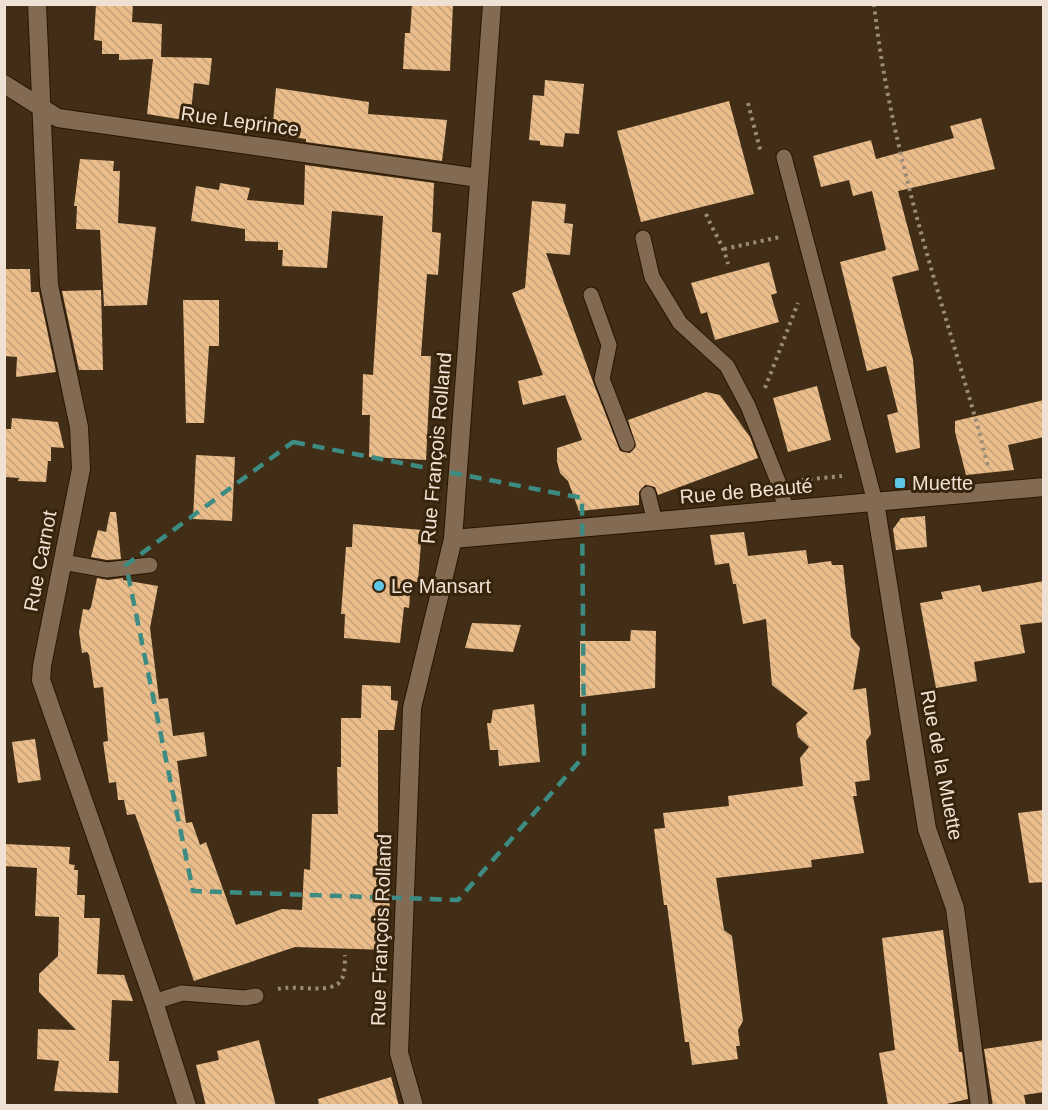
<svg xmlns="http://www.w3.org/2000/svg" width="1048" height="1110" font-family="Arial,sans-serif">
<defs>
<pattern id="building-back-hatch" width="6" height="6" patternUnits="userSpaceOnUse" patternTransform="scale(1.5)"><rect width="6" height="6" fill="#eabd8b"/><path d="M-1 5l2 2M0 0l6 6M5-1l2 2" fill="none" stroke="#c29f78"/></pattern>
</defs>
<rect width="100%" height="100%" fill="#422e17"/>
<path fill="url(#building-back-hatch)" d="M96 4H133L132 22 162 24 161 57 212 58 209 85 194 83 190 121 147 114 153 59 119 60V54H102V41L94 40Z
M412 4H453L450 71 403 69 405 33H410Z
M545 80 584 84 579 134 565 133 563 147 540 145V141L529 140 533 95 544 96Z
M276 88 369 102 368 114 447 120 442 161 306 142V139L272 134Z
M729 101 754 194 641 222 617 131Z
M981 118 995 169 898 191 919 270 892 277 913 360 920 448 896 453 887 415 898 412 886 366 867 371 840 262 886 250 872 191 853 196 849 180 821 187 813 156 871 140 876 159 954 138 950 126Z
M80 159 114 161 113 171H120L118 223 156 227 147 305 104 306 100 230 76 229 77 206H74Z
M305 165 434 183 432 232 441 233 438 275 427 274 421 356H431L426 460 369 457 370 415H362L363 374 373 375 383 216 332 211 327 268 282 266 283 250H278V242L245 241V229L191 221 196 186 219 190 220 183 250 188 247 200 304 205Z
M532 201 566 204 564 223 573 224 570 255 546 253 593 382 620 451 630 453 636 446 628 420 706 392 720 395 750 437 758 458 658 495 655 487 645 485 639 492V505L579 511 568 481 560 473 557 461V448L582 440 565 395 523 405 518 381 543 375 512 293 525 288Z
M769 262 777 293 771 295 779 322 715 340 707 312 701 314 691 283Z
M4 269H30L31 292H39L56 372 16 377 17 357 4 356Z
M101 290 103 370H79L62 291Z
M183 300H219V346H209L204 423H186Z
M817 386 831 440 788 452 773 398Z
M1044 400V437L1008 445 1014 470 966 475 955 432V421Z
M12 418 58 422 64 448 51 447V461H48L46 482 18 481 19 478 4 477V429H11Z
M196 455 235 457 232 521 193 519Z
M110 512H116L121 559 107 560 91 557 98 530 106 532Z
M925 516 927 547 896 550 893 529 901 518Z
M353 524 422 530 418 582 411 581 409 608 404 607 400 643 344 638 345 614H341L346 547H352Z
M744 532 748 556 806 550 808 564 831 561 832 565H843L851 637 860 648 853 690 866 688 871 734 866 741 870 780 855 782 857 796H853L864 853 811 860 812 867 716 878 724 930 732 936 743 1021 738 1030 740 1046H736L738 1059 692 1065 689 1042H685L667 905H664L654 829 665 828 663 813 729 806 728 796 803 786 800 758 809 747 798 737 796 724 808 713 772 685 766 619 743 624 736 584H733L729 563 715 565 710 535Z
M97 578 108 580 123 578V580L158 586 150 628 159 699 168 698 173 736 204 732 207 756 177 761 186 823 192 822 200 845 206 842 236 925 282 909 302 910 304 869 310 870 312 814H338L337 767H341V718H361L362 685 391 686V700L398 701 394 730H378V834H392L388 950 295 947 194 981 135 814 127 815 124 800H118L116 782 109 783 103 742 108 741 103 687 94 688 89 655 87 652 82 653 79 632 83 609 89 610 91 607Z
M1044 581V622L1020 625 1025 653 974 662 977 681 936 688 920 603 943 599 941 592 980 585 982 592Z
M472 623 521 625 513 652 465 648Z
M631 630 656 631 655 688 580 697V641H630Z
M534 704 540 762 499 766 498 750H490L487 723H491L493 710Z
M35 739 41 780 18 783 12 742Z
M1044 810V882L1029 883 1018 813Z
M4 844 70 847 69 864 75 865 74 870H78L77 895H85L84 918H100L97 974 124 975 133 1001 112 1000 109 1061H119L118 1093 54 1091 59 1061 37 1059 38 1029 76 1030 39 992V974L58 956 59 917 35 916 37 868 4 866Z
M943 930 959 1052H962L968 1099 938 1106H888L879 1053 895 1050 882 938Z
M259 1040 276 1106H206L196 1065 219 1060 217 1051Z
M1044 1040V1092L1024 1095 1026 1106H993L984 1049Z
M391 1077 399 1106H319L318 1099Z"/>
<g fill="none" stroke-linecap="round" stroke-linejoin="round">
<g stroke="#281501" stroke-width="17">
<path id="lane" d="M784 157 875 502
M643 238 652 277 680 323 727 366 748 406 762 441 779 484 786 510
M591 295 609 345 602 379 627 444
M648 494 655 522
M63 562 107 570 150 565
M154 1002 182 993 245 998 256 996"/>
</g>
<g stroke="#281501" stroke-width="20">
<path id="street" d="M37 4 49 285 79 427 81 469 42 666 41 680 154 1002 187 1106
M4 84 58 118 479 178
M875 502 927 829 955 908 980 1106
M453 539 1044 487
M414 1106 399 1053 412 708 453 539 492 4"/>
</g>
<path stroke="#9b8b79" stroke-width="4" stroke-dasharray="3 4.5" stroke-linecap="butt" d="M874 4C890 150 939 291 979 431L988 467
M748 103 761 153
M706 214C713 231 724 246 728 264
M724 249 780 237
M765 388 798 303
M802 480 842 476
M278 989C296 984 333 996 342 979 345 972 345 962 345 955"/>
<use href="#lane" stroke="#826b52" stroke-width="15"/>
<use href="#street" stroke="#826b52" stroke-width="18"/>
</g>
<path fill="none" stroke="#3c8c83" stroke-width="4.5" stroke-dasharray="12 8" stroke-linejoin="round" d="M293 442 582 498 584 756 458 900 193 891 126 565Z"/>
<g fill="#5cc7e7" stroke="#37240c" stroke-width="2">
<rect x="894" y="477" width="12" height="12" rx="3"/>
<circle cx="379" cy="586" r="6"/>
</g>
<g text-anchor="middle" stroke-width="6" stroke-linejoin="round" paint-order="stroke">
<g font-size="20" fill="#efe2d5" stroke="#37240c">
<text transform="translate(240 121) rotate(8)" y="7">Rue Leprince</text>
<text transform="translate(436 448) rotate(-85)" y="7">Rue François Rolland</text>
<text transform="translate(746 491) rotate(-5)" y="7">Rue de Beauté</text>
<text transform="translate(40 561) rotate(-79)" y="7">Rue Carnot</text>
<text transform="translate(942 765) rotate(79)" y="7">Rue de la Muette</text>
<text transform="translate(381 930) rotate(-88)" y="7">Rue François Rolland</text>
</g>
<g font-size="20" fill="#efe2d5" stroke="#37240c" text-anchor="start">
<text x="912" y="490">Muette</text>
<text x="391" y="593">Le Mansart</text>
</g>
</g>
<rect width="1048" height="1110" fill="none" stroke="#efe2d5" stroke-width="12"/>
</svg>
